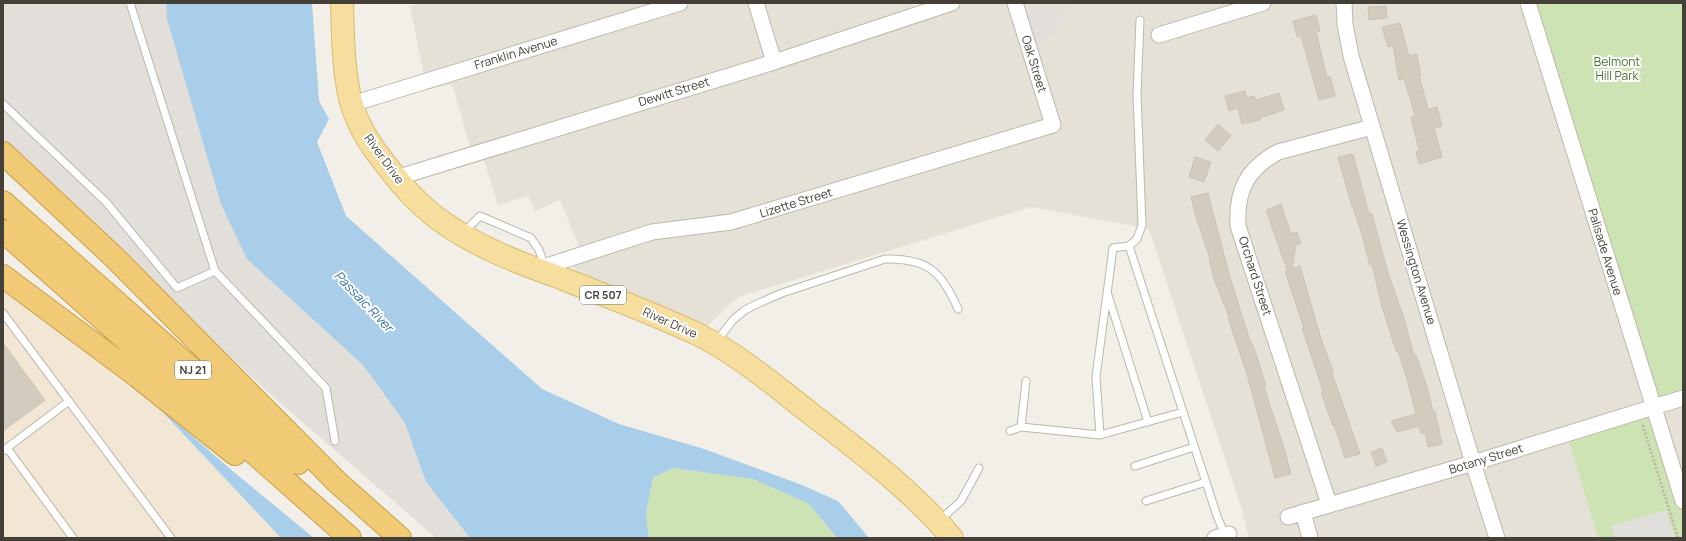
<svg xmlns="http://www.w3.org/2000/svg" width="1686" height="541" font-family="Manrope,sans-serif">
<rect width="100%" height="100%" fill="#f2efe8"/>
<path fill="#e6e1d6" d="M419 3H912L914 9 933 3H1021L1039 52 1075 3H1683V538H1249L1241 507 1149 229 1031 207 738 297 699 334 583 277 572 266 584 259 560 200 535 211 528 196 498 205 482 154 473 157 452 84 427 90 410 7Z"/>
<path fill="#f2e6d5" d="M3 291 155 404 281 538H3Z"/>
<path fill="#e2ded9" d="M3 3H166L167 19 247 259 363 365 405 423 426 482 470 538H436L269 393 3 141Z
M1021 3H1075L1039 52Z"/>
<path fill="#cde3b4" d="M1528 3H1683V398L1654 407 1683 501V538H1598L1567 434 1653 407Z
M673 468 753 479 809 504 837 538H649L646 513 653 478Z"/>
<path fill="#e1dfdc" d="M1666 510 1675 538H1615L1611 526Z"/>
<path fill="#a9cee9" d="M166 3H312L319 101 329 119 317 142 346 216 542 389 619 424 704 449 802 485 838 501 869 538H837L809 504 753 479 673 468 653 478 646 513 649 538H470L426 482 405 423 363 365 247 259 221 204 167 19Z
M155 404 235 473 314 538H281Z"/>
<path fill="#d3cbbe" stroke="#cdc3b2" d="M1386 6 1387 18 1369 20 1368 7Z
M1316 15 1320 31 1316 32 1327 77 1330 76 1335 96 1319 100 1301 36 1297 37 1293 21Z
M1400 23 1409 56 1417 54 1421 76H1419L1428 109 1437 107 1442 126 1434 128 1442 157 1419 164 1416 152 1419 149 1411 118 1415 115 1404 79 1399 80 1393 46 1388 47 1382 27Z
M1245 91 1246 98 1254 96 1256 100 1279 93 1284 110 1260 118V120L1242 124 1238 108 1229 111 1225 96Z
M1218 124 1231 136 1218 151 1205 140Z
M1353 154 1369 214H1372L1388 273 1404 318 1414 356 1416 355 1427 387 1433 411H1435L1442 444 1428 447 1425 433 1421 434 1419 426 1397 432 1391 421 1416 414 1407 379 1398 351H1396L1381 303 1372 264 1370 265 1362 235 1353 207H1352L1338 157Z
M1195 157 1211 162 1204 182 1189 177Z
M1208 193 1229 274 1250 341H1251L1256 354 1266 386 1264 387 1284 448 1291 474 1275 478 1247 374 1228 318 1229 317 1214 279 1209 259H1210L1196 217 1191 197Z
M1281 204 1291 234 1297 232 1301 243 1296 245 1292 269 1300 266 1322 342 1334 373H1332L1360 454 1345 458 1334 425 1333 426 1321 392 1323 391 1302 328H1304L1285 271 1287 270 1266 210Z
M3 343 45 400 3 431Z
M1382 448 1387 462 1376 466 1371 452Z"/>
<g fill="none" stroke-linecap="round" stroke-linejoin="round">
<g stroke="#bdb7ab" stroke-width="9">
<path id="service" d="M3 104 106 202 177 288 215 271 130 3
M463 233 480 216 531 238 539 250 545 267
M1129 246 1137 239 1142 225 1137 94 1140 20
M215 271 326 388 335 441
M1108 295 1148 422
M3 313 171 538
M716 342 733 320 745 310 759 303 782 293 885 259C928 258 942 272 958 309
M1021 427 1026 381
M1010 431 1021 427 1100 435 1096 377 1113 248 1129 246 1217 516 1225 535
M1100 435 1183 412
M7 448 73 538
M3 451 69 401
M1135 466 1194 447
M1146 501 1206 482
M940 520 961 501 979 468"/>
</g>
<g stroke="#bdb7ab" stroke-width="17">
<path id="minor" d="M756 3 774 62
M1344 3 1345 24 1351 56 1473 463 1497 538
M1528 3 1683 501
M1159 35 1263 3
M352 104 680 3
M396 178 774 62 952 3
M537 269 652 232 731 222 1053 125 1015 3
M1329 504 1238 226C1236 190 1247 169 1278 152L1372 127
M1303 512 1310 538
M1288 517 1473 463 1683 398
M1215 538 1229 534"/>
</g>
<g stroke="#d8bb6f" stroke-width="24">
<path id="primary" d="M342 3C343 36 343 70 351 102 357 123 370 145 384 162 400 184 419 205 441 221 477 247 519 263 561 278 606 296 653 313 697 334 738 354 774 385 810 413 860 452 911 489 952 538"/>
</g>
<g stroke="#ce9f45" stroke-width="24">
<path id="motorway" d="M3 153 115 258 337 482 400 538
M3 202 298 463
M3 231 350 538
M3 276 137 376 235 454"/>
</g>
<path stroke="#bdb39e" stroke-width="2.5" stroke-dasharray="2 2" stroke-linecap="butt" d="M1642 426H1643L1678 538"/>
<use href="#service" stroke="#fff" stroke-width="7"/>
<use href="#minor" stroke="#fff" stroke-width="15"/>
<use href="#primary" stroke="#f5de9e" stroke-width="22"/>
<use href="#motorway" stroke="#f0ca75" stroke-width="22"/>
</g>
<g text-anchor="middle" stroke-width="4" stroke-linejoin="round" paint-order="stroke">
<g fill="#fff" stroke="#7d7973" stroke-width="1">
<rect x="580" y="286" width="46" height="18" rx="3"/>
<rect x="175" y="361" width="36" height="18" rx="3"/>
</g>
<g font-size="11" font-weight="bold" fill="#454037">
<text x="603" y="299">CR 507</text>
<text x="193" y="374">NJ 21</text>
</g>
<g font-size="12" fill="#454037" stroke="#fff">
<text transform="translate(516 53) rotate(-17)" y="4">Franklin Avenue</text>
<text transform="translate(1034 64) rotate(73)" y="4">Oak Street</text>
<text transform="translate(674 92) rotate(-17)" y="4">Dewitt Street</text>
<text transform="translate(384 159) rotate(54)" y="4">River Drive</text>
<text transform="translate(796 203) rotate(-17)" y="4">Lizette Street</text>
<text transform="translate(1605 252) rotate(73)" y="4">Palisade Avenue</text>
<text transform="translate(1416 272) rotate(73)" y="4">Wessington Avenue</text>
<text transform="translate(1255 276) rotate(72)" y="4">Orchard Street</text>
<text transform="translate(670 323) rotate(24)" y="4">River Drive</text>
<text transform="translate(1486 459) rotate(-17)" y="4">Botany Street</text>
</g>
<g font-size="12" fill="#477130" stroke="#fff">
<text x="1617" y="66">Belmont<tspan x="1617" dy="14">Hill Park</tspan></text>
</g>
<g font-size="13" font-style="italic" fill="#3a76a6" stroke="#fff">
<text transform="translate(364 301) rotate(46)" y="5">Passaic River</text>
</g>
</g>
<rect width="1686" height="541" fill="none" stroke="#454037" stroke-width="8"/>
</svg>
